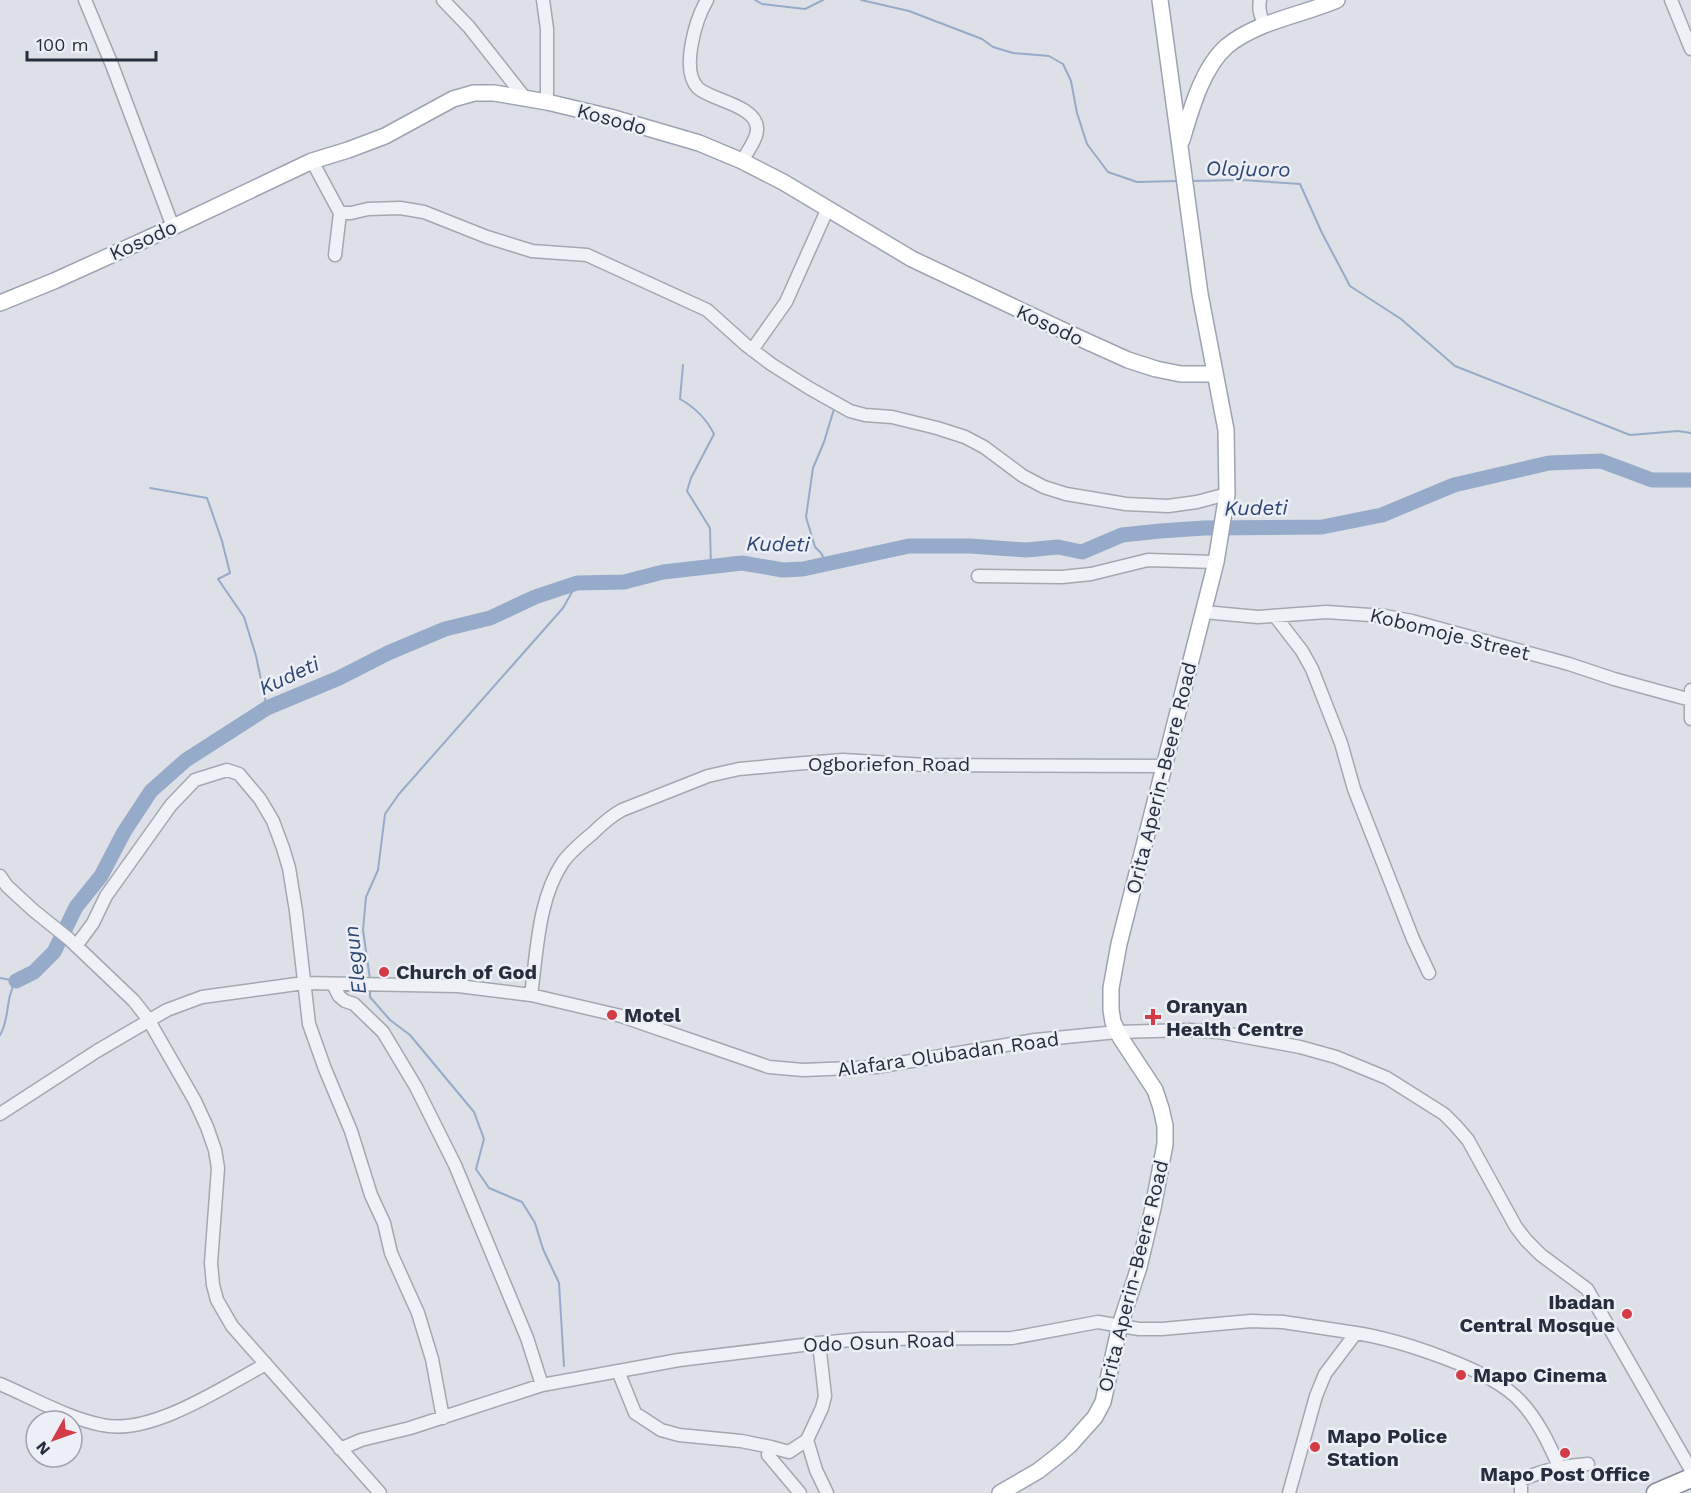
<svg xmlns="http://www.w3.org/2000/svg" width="1691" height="1493" font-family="'Work Sans',sans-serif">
<rect width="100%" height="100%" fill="#dde0e7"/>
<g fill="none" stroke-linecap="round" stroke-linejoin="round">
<path stroke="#96abc9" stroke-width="2" d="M755 0 762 4 805 9 823 0
M861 0 909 11 982 39 993 47 1013 53 1049 56 1063 64 1071 81 1077 113 1087 144 1108 172 1137 182 1178 181
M1190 181 1242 180 1300 184 1322 233 1350 286 1401 319 1455 366 1630 435 1678 431 1691 433
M683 365 680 399C696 408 706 418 714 434L691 478 687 491 710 528 711 568
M150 488 207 498 222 541 230 573 218 579 244 617 256 656 267 708
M827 564 821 553 815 547 806 517 813 468 824 442 834 409
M0 978 16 981C5 998 10 1019 0 1035
M370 979 363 930 366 897 378 870 385 814 399 794 563 608 577 583
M370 988V997L390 1020 410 1035 474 1112 484 1139 476 1169 489 1188 522 1202 535 1223 543 1249 559 1283 564 1366"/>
<path stroke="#96abc9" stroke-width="15" d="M16 981 34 972 54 952 76 907 101 876 124 832 151 791 186 760 267 708 339 678 388 653 445 629 490 618 535 597 577 583 624 582 663 572 742 563 783 570 803 569 909 546H970L1026 550 1058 547 1082 552 1122 535 1160 531 1204 528 1322 527 1382 515 1454 485 1549 463 1601 461 1652 480H1691"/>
<g stroke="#a2a7b1" stroke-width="15">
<path id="minor" d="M85 0 112 65 173 227
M443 0 469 27 525 98
M543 0 547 29V102
M707 0C696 19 680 70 698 88 710 100 756 105 757 128 758 138 747 152 742 161
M1260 0C1258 10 1261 17 1265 26
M1671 0 1691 49
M312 161 340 213H351L368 209 400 208 424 212 487 237 532 251 587 255 707 310 746 345 771 364 809 388 850 411 865 415 892 417 937 428 965 437 984 447 1023 476 1044 487 1066 494 1126 504 1168 506 1197 502 1227 494
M335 255 340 213
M752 350 786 302 828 208
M978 576 1062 577 1091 574 1148 560 1216 562
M1204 612 1258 617 1326 612 1385 616 1412 621 1569 664 1614 679 1691 700
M1275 616 1302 651 1312 669 1341 743 1354 789 1413 939 1429 973
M1691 690V719
M0 876 7 886 33 910 69 939 134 1001 148 1019 195 1101 207 1127 215 1150 218 1168 211 1263 213 1285 217 1300 232 1326 380 1493
M76 946 93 923 106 896 171 805 195 780 227 770 239 774 260 799 273 821 283 848 289 868 296 911 309 1024 325 1069 351 1131 371 1195 384 1223 391 1253 418 1313 432 1359 443 1418
M333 984 339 996 345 1001 354 1004 383 1032 416 1087 455 1165 527 1338 542 1385
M531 995C537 952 538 899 563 862 571 851 582 842 593 833 602 824 611 816 622 810L708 776 739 769 793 764 843 760 926 765 1165 766
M0 1114 97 1051 167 1010 202 997 304 983 458 986 531 995 621 1016 769 1067 803 1070 876 1067 1035 1040 1117 1032 1189 1030 1219 1032 1300 1047 1336 1057 1387 1078 1444 1114 1456 1126 1468 1140 1516 1227 1526 1240 1541 1255 1587 1289 1691 1470
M819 1343 825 1396 822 1408 807 1440 816 1470 827 1493
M618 1371 635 1413 661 1430 679 1435 741 1441 771 1447 768 1455 800 1493
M0 1384C33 1398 67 1418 102 1425 151 1436 223 1387 266 1364
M771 1447 789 1452 807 1440
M340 1449 361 1440 410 1428 542 1385 679 1360 819 1343 862 1339 1012 1338 1098 1322 1139 1329H1162L1251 1321 1283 1322 1356 1333
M1289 1493 1316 1396 1325 1374 1356 1333C1399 1340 1492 1369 1521 1402 1538 1420 1549 1444 1559 1466
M1521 1493V1480C1547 1469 1560 1466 1588 1464"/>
</g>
<g stroke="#9ca3b3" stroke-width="18">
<path id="major" d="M1182 140C1191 110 1202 68 1227 46 1258 21 1302 15 1337 0
M0 303 54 281 173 227 312 161 348 150 385 136 453 99 474 93H494L547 102 610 117 699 143 742 161 783 182 912 259 1075 336 1128 360 1156 369 1181 374H1215
M1000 1493 1038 1471 1056 1457 1070 1445 1095 1417 1103 1402 1120 1325 1139 1267 1153 1208 1165 1144V1126L1161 1108 1155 1090 1120 1037 1113 1022 1111 1010V988L1119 944 1216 562 1227 494 1226 430 1200 294 1160 0"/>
</g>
<g stroke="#848c9e" stroke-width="21">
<path id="highway" d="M1656 1493 1691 1478"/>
</g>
<use href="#minor" stroke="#eff1f6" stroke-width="12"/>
<use href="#major" stroke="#fff" stroke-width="15"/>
<use href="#highway" stroke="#fff" stroke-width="18"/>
</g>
<g fill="#d33b46" stroke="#eceff5" stroke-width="2">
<circle cx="384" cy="972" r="6"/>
<circle cx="612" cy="1015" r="6"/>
<path d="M1150 1008h6v6h6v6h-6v6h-6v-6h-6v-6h6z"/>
<circle cx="1627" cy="1314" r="6"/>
<circle cx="1461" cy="1375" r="6"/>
<circle cx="1315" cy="1447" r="6"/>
<circle cx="1565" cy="1453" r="6"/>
</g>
<g text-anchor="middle" stroke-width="5" stroke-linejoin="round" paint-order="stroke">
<g font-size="20" fill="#262d3e" stroke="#eceff5">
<text transform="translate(612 119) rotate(15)" y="7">Kosodo</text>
<text transform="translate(143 240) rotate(-24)" y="7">Kosodo</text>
<text transform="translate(1050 325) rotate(25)" y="7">Kosodo</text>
<text transform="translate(1450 634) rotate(14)" y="7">Kobomoje Street</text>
<text x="889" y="771">Ogboriefon Road</text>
<text transform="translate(1161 778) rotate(-76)" y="7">Orita Aperin-Beere Road</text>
<text transform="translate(948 1054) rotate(-8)" y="7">Alafara Olubadan Road</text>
<text transform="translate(1133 1276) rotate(-76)" y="7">Orita Aperin-Beere Road</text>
<text transform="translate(879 1342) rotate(-2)" y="7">Odo Osun Road</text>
</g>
<g font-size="20" font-weight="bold" fill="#262d3e" stroke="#eceff5" text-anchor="start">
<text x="396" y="979">Church of God</text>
<text x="1166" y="1013">Oranyan<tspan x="1166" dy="23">Health Centre</tspan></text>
<text x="624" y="1022">Motel</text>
<text x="1615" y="1309" text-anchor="end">Ibadan<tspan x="1615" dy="23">Central Mosque</tspan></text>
<text x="1473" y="1382">Mapo Cinema</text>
<text x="1327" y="1443">Mapo Police<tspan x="1327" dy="23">Station</tspan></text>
<text x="1565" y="1481" text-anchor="middle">Mapo Post Office</text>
</g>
<g font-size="21" font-style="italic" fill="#2f4873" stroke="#eceff5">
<text transform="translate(1248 169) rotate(1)" y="7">Olojuoro</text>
<text transform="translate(1256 508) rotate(-1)" y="7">Kudeti</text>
<text transform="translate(778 544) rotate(1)" y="7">Kudeti</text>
<text transform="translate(289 676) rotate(-25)" y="7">Kudeti</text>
<text transform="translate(355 960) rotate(-97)" y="7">Elegun</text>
</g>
</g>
<g transform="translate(54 1439) rotate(230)"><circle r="28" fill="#eceff5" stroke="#9da1ac" stroke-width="1.5"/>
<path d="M0-4.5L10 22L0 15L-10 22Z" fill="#d33b46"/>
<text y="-9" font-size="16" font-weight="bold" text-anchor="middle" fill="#262d3e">N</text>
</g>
<path d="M27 51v9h129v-9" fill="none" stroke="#262d3e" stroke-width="3"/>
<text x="36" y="51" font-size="18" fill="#262d3e" stroke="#eceff5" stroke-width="4.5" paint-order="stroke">100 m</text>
</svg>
